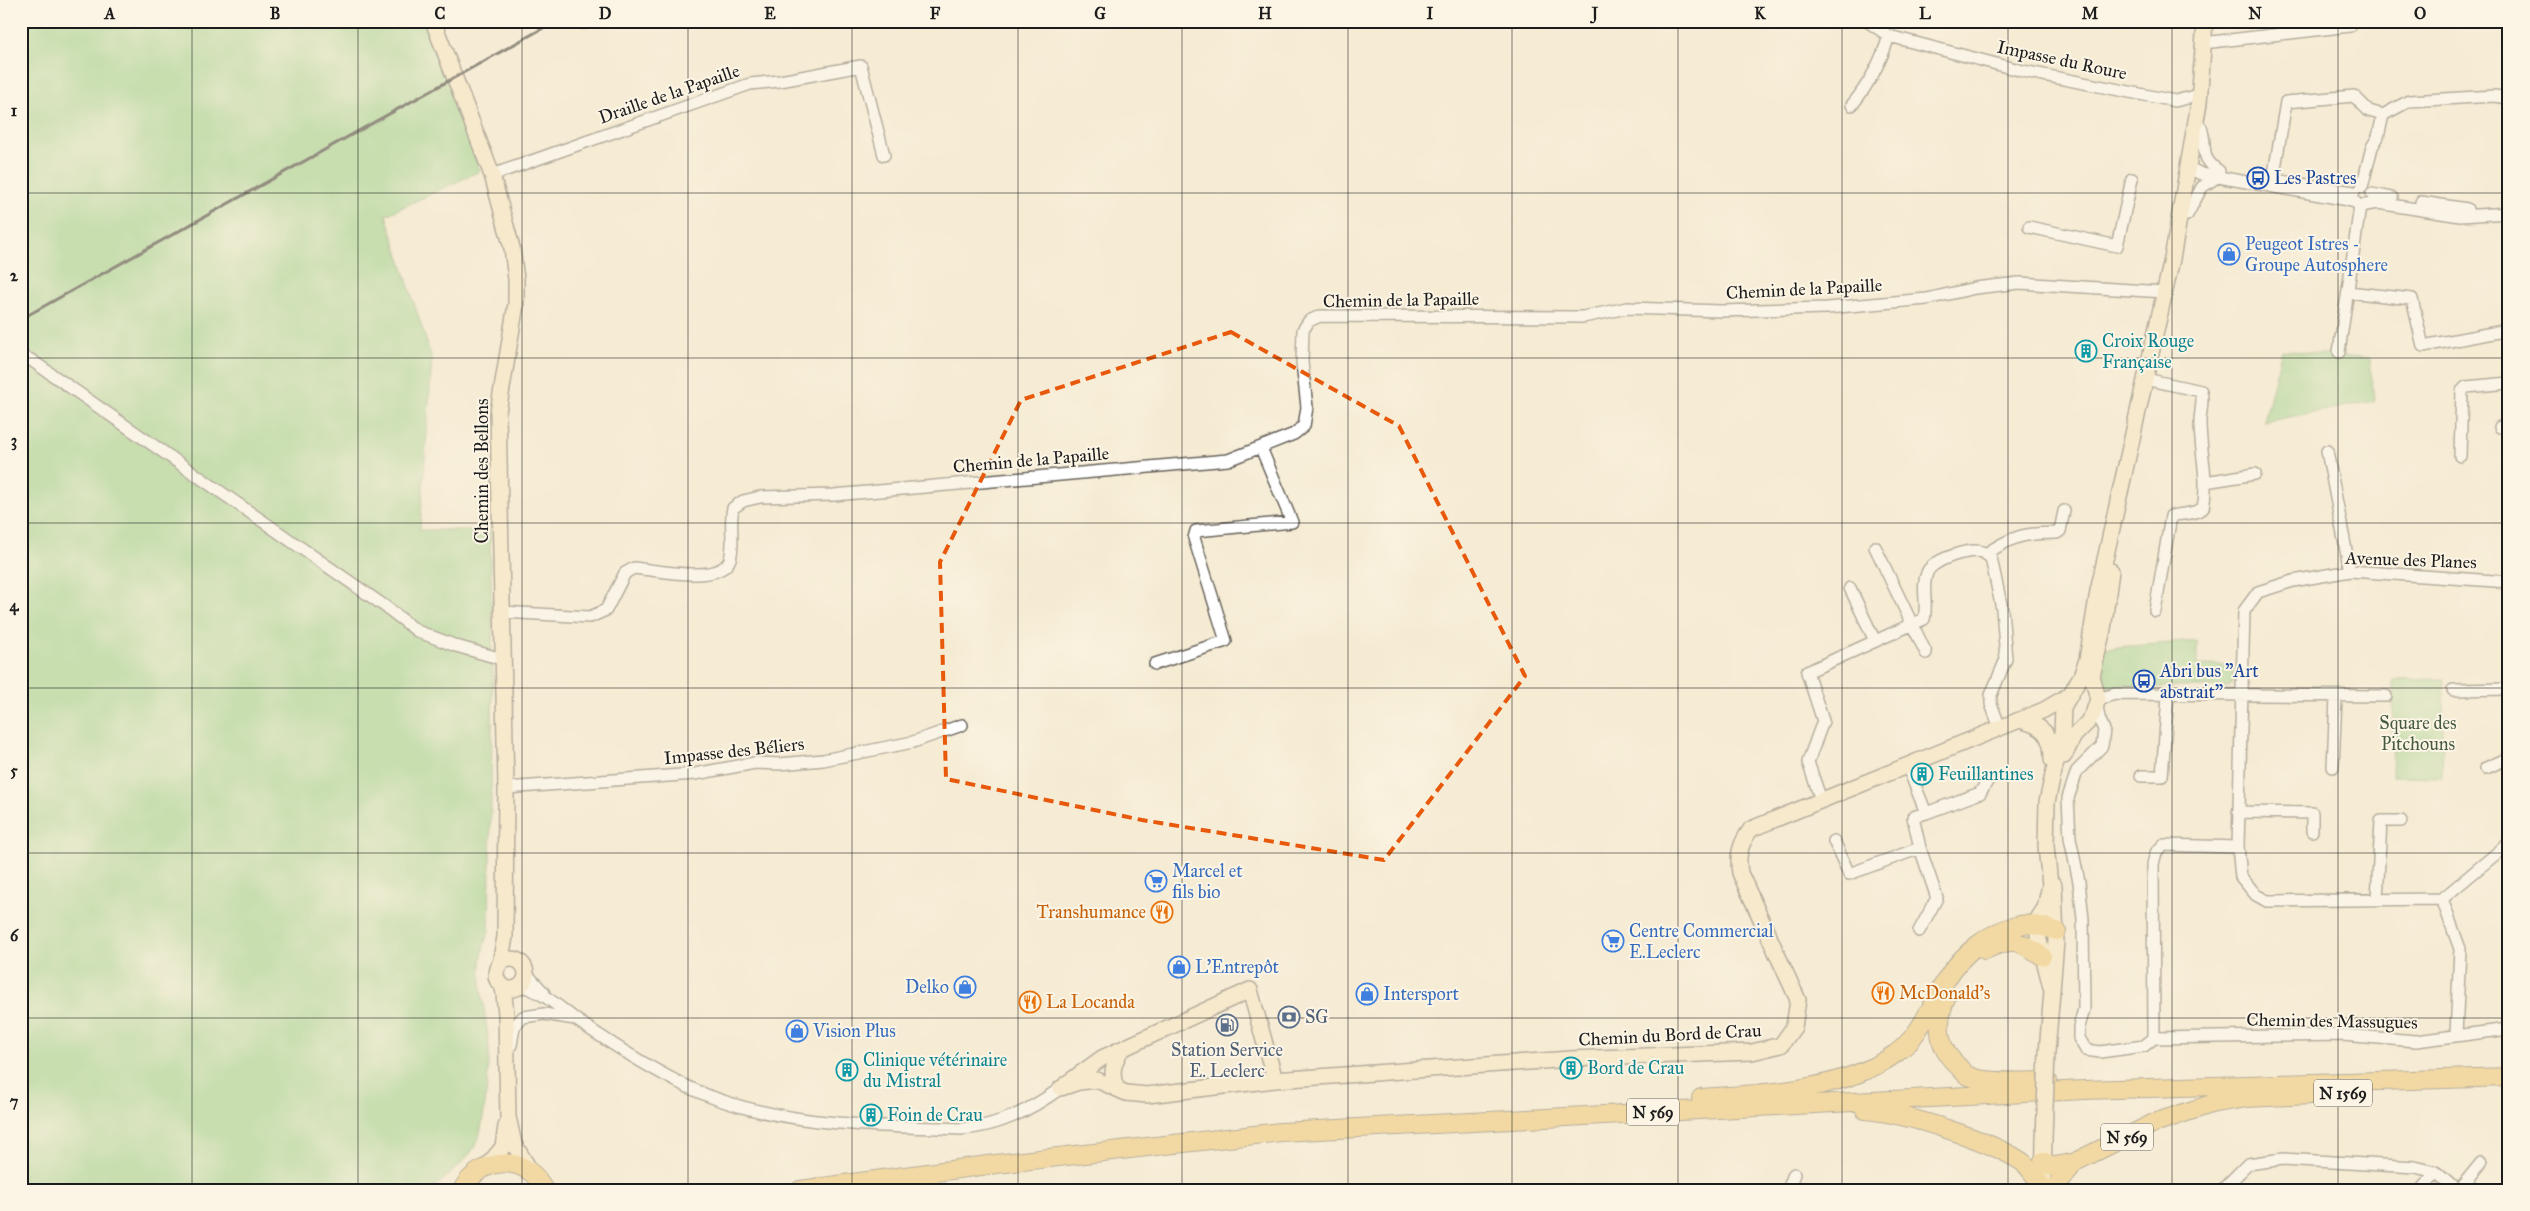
<svg xmlns="http://www.w3.org/2000/svg" width="2530" height="1211" font-family="'IM FELL Great Primer',serif">
<rect width="100%" height="100%" fill="#fcf5e5"/>
<filter id="ink" filterUnits="userSpaceOnUse"><feTurbulence type="fractalNoise" baseFrequency=".02" numOctaves="2"/><feDisplacementMap in="SourceGraphic" scale="10" xChannelSelector="R" yChannelSelector="G"/><feConvolveMatrix kernelMatrix="1 2 1 2 8 2 1 2 1" color-interpolation-filters="sRGB"/></filter>
<filter id="wash" filterUnits="userSpaceOnUse"><feTurbulence type="fractalNoise" baseFrequency=".0096" numOctaves="4" result="noise"/><feDisplacementMap in="SourceGraphic" scale="20" xChannelSelector="R" yChannelSelector="G"/><feGaussianBlur stdDeviation="1.12" result="paint"/><feColorMatrix in="noise" values="0 0 0 0 0 0 0 0 0 0 0 0 0 0 0 0 0 1.4 0 .05"/><feComposite in="paint" operator="in"/></filter>
<g filter="url(#wash)">
<rect width="100%" height="100%" fill="#f5ebd3"/>
<path fill="#90ce84" stroke="#567550" d="M21 21H428L480 171 386 215 432 359 420 530H490L493 669 489 931C472 972 486 1006 489 1048 490 1065 484 1124 478 1140 472 1157 445 1178 431 1190H21Z
M2282 350 2370 359 2374 401 2264 422Z
M2197 641V665H2234V680L2229 687H2109L2098 680 2104 648Z
M2444 679 2442 777 2392 776 2394 680Z"/>
</g>
<g filter="url(#ink)">
<g fill="none" stroke-linecap="round" stroke-linejoin="round">
<g stroke="#68645c" stroke-width="14">
<path id="street" d="M1867 21 1889 36 2023 71 2175 101 2200 95
M584 23 588 21
M2203 43 2350 26
M1852 105C1869 84 1881 62 1889 36
M2201 127C2208 148 2198 157 2219 171
M2193 170 2201 174 2343 199 2355 202 2360 206 2378 203 2460 216 2509 213
M492 175 750 84 780 81 861 66 884 155
M2273 180 2286 102 2354 96 2369 111 2383 115 2409 101 2494 96 2509 98
M2281 181 2354 192
M2362 187 2372 147 2378 137 2383 115
M2372 194 2392 198
M2421 202 2467 209
M2187 215 2202 187 2217 177
M2029 227 2117 246 2132 179
M2348 292 2412 299 2423 346 2509 330
M2339 352 2360 206
M21 356 31 360 386 607 417 631 456 646 502 659
M2145 379 2201 391C2204 402 2200 411 2200 422 2200 451 2209 479 2203 508 2193 515 2183 513 2171 516L2155 611
M2500 427H2509
M2327 451 2350 571
M2460 456 2462 391 2466 387 2509 383
M2205 482 2255 474
M1875 547 1926 653
M1986 554C2012 536 2025 533 2057 533L2060 531 2064 511
M2509 582 2350 571 2293 581 2258 592 2244 611 2238 847 2241 877 2256 895 2267 901 2442 899 2509 843
M1850 588 1875 641
M501 612 590 617 606 610 625 573 634 568C656 570 721 585 730 559 735 543 729 525 733 508L743 501 760 497 834 495 1228 460 1294 434 1304 426 1307 407 1302 362 1303 330 1309 321 1320 316 1583 317 1627 308 1721 311 1827 308 1927 299 1975 288 2019 283 2164 292
M1155 664 1226 641 1194 538 1196 531 1292 522 1261 448
M2453 690 2509 689
M2098 699 2115 694 2386 696
M2097 706 2099 718 2104 730 2102 746 2077 771 2068 798 2070 838 2079 882 2083 919 2084 1009 2079 1027V1038L2086 1050 2100 1052 2144 1046 2154 1038 2342 1035 2416 1041 2509 1029
M1907 765 1926 813 1913 817 1920 848 1937 898 1919 931
M2333 767 2336 697
M2486 768 2509 758
M2141 776H2162L2168 696
M506 788 695 774 755 763 780 764 823 760 913 742 962 725
M1821 800 1808 762 1823 721 1807 672 1924 619C1928 604 1921 587 1927 573 1931 560 1969 548 1982 552 1985 553 1988 556 1991 558L2002 609 2006 659 1991 695V704L2000 728
M2238 812 2312 813V831
M1926 813 1980 793 1988 780
M1834 841 1849 874 1920 848
M2442 899 2460 949 2456 1035
M2377 900 2381 821H2401
M525 972 544 993
M520 985C544 992 558 1007 578 1021 610 1043 643 1064 678 1082 763 1127 868 1125 962 1129 1000 1126 1030 1110 1061 1088
M2154 1038 2153 864 2156 853 2163 845 2238 847
M511 1045 514 1027 523 1017 544 1014 575 1019
M1788 1190 1794 1174
M2222 1190 2248 1164 2283 1159 2415 1167 2436 1172
M2421 1190 2436 1172 2456 1190
M2459 1190 2481 1163"/>
</g>
<g stroke="#68645c" stroke-width="18">
<path id="secondary" d="M433 21 492 175 512 248 516 279V304L498 412 506 788 505 937 500 964
M2019 720C2044 726 2052 734 2052 760
M2064 756 2074 736 2087 723 2093 714 2098 699 2092 676 2103 629 2111 571
M496 974a15 15 0 1 1 30 0a15 15 0 1 1-30 0Z
M503 986 506 1014 508 1117 514 1144 531 1172
M2051 987 2038 937 2039 917 2045 908 2050 885 2046 846 2047 802 2062 735 2063 707 2081 676 2087 660 2098 591 2172 259 2199 103 2205 21
M2047 1052 2056 942 2054 885
M1066 1084 1102 1058 1250 990 1275 1080
M1061 1088 1079 1082 1097 1080 1126 1093 1147 1095 1275 1080 1570 1059 1752 1052 1781 1045 1794 1027 1798 1000 1740 873C1737 855 1740 844 1751 829L2044 710 2068 696
M1117 1089C1110 1074 1113 1064 1121 1050
M488 1165 503 1147 506 1126
M2043 1190 2044 1139"/>
</g>
<g stroke="#68645c" stroke-width="20">
<path id="primary" d="M1985 950C2012 937 2019 940 2042 956
M1947 995C1936 1021 1936 1047 1958 1066 1961 1069 1965 1075 1969 1076 1985 1084 2028 1081 2047 1081
M1701 1098C1763 1094 1843 1091 1895 1054 1920 1037 1931 1005 1946 980 1961 955 1990 930 2020 925 2031 922 2045 928 2057 931
M1865 1110C1905 1113 1986 1139 2021 1161 2029 1166 2037 1179 2043 1187
M2043 1161 2051 1167 2075 1162
M462 1190C480 1156 528 1153 544 1190
M800 1190 996 1164 1281 1132 2084 1090 2509 1077
M2053 1190 2075 1162 2154 1123 2214 1103 2246 1098 2331 1094"/>
</g>
<use href="#street" stroke="#fff" stroke-width="11"/>
<use href="#secondary" stroke="#f8e7c3" stroke-width="15"/>
<use href="#primary" stroke="#eec469" stroke-width="18"/>
<path stroke="#1c1c1c" stroke-width="3" d="M21 319 556 21"/>
<g stroke="#68645c" stroke-width="18" stroke-linecap="butt">
<path id="secondary-bridge" d="M2044 1139 2047 1052"/>
</g>
<use href="#secondary-bridge" stroke="#f8e7c3" stroke-width="15"/>
</g>
</g>
<path d="M0 0H2530V1211H0ZM1231 332 1399 426 1525 676 1384 860 1142 820 946 779 940 562 1021 400Z" fill="#f5ebd3" fill-opacity=".55" fill-rule="evenodd"/>
<path fill="none" stroke="#e8590c" stroke-width="4" stroke-dasharray="10 6" stroke-linejoin="round" d="M1231 332 1399 426 1525 676 1384 860 1142 820 946 779 940 562 1021 400Z"/>
<path fill="none" stroke="#1c1c1c" stroke-width="1" stroke-opacity="0.55" d="M192 21V1190M358 21V1190M522 21V1190M688 21V1190M852 21V1190M1018 21V1190M1182 21V1190M1348 21V1190M1512 21V1190M1678 21V1190M1842 21V1190M2008 21V1190M2172 21V1190M2338 21V1190M21 193H2509M21 358H2509M21 523H2509M21 688H2509M21 853H2509M21 1018H2509"/>
<defs>
<g id="bus-ring" transform="scale(1.125)"><circle r="9.5" fill="#fcf5e5" stroke="#1a4fb4" stroke-width="1.5"/><path d="M-5-6H5V4H4V6H2V4H-2V6H-4V4H-5ZM-3.5-4V0h7V-4ZM-3.5 1.2v1.5H-2V1.2ZM2 1.2v1.5H3.5V1.2Z" fill="#1a4fb4"/></g>
<g id="shop-ring" transform="scale(1.125)"><circle r="9.5" fill="#fcf5e5" stroke="#3f7fe0" stroke-width="1.5"/><path d="M-5-2.5h2.3a2.7 3.5 0 0 1 5.4 0H5L5.5 6h-11ZM-1.5-2.5h3a1.5 2.3 0 0 0-3 0Z" fill="#3f7fe0"/></g>
<g id="building-ring" transform="scale(1.125)"><circle r="9.5" fill="#fcf5e5" stroke="#0f9aa8" stroke-width="1.5"/><path d="M-4-6H4V6H1V3H-1V6H-4ZM-2.5-4.3h1.7v1.8h-1.7ZM.8-4.3h1.7v1.8H.8ZM-2.5-1h1.7V.8h-1.7ZM.8-1h1.7V.8H.8Z" fill="#0f9aa8"/></g>
<g id="supermarket-ring" transform="scale(1.125)"><circle r="9.5" fill="#fcf5e5" stroke="#3f7fe0" stroke-width="1.5"/><path d="M-6-5.5h2.5l.6 2H6L4.5 2H-2.5L-4.4-4H-6ZM-1.5 3.2a1.3 1.3 0 1 0 .1 0ZM3 3.2a1.3 1.3 0 1 0 .1 0Z" fill="#3f7fe0"/></g>
<g id="restaurant-ring" transform="scale(1.125)"><circle r="9.5" fill="#fcf5e5" stroke="#e8710a" stroke-width="1.5"/><path d="M-5-6h1v4h1v-4h1v4h1v-4h1v5L-1.5 .5V6h-2V.5L-5-1ZM5-6V6H3V1.5H1.5Q1.5-4 5-6Z" fill="#e8710a"/></g>
<g id="bank-ring" transform="scale(1.125)"><circle r="9.5" fill="#fcf5e5" stroke="#5c6f8a" stroke-width="1.5"/><path d="M-6-4H6V4H-6ZM0-2.3a2.3 2.3 0 1 0 0 4.6a2.3 2.3 0 1 0 0-4.6Z" fill="#5c6f8a"/></g>
<g id="fuel-ring" transform="scale(1.125)"><circle r="9.5" fill="#fcf5e5" stroke="#5c6f8a" stroke-width="1.5"/><path d="M-5.5-6h7V0h2V4h1.3V-2.5L3-4.5l.8-.8L6-3V5H2.5V1h-1V6h-7ZM-4.2-4.7v3.2H.2V-4.7Z" fill="#5c6f8a"/></g>
</defs>
<g fill-rule="evenodd">
<use href="#bus-ring" x="2258" y="178"/>
<use href="#shop-ring" x="2229" y="254"/>
<use href="#building-ring" x="2086" y="351"/>
<use href="#bus-ring" x="2144" y="681"/>
<use href="#building-ring" x="1922" y="774"/>
<use href="#supermarket-ring" x="1156" y="881"/>
<use href="#restaurant-ring" x="1162" y="912"/>
<use href="#supermarket-ring" x="1613" y="941"/>
<use href="#shop-ring" x="1179" y="967"/>
<use href="#shop-ring" x="965" y="987"/>
<use href="#restaurant-ring" x="1883" y="993"/>
<use href="#shop-ring" x="1367" y="994"/>
<use href="#restaurant-ring" x="1030" y="1002"/>
<use href="#bank-ring" x="1289" y="1017"/>
<use href="#fuel-ring" x="1227" y="1025"/>
<use href="#shop-ring" x="797" y="1031"/>
<use href="#building-ring" x="1571" y="1068"/>
<use href="#building-ring" x="847" y="1070"/>
<use href="#building-ring" x="871" y="1115"/>
</g>
<g text-anchor="middle" stroke-width="4" stroke-linejoin="round" paint-order="stroke">
<g fill="#fcf5e5" stroke="#5f5d58" stroke-width="1">
<rect x="2314" y="1079.5" width="58" height="27" rx="4"/>
<rect x="1627" y="1098.5" width="52" height="27" rx="4"/>
<rect x="2101" y="1123.5" width="52" height="27" rx="4"/>
</g>
<g font-size="16" font-weight="bold" fill="#1c1c1c">
<text x="2343" y="1099">N 1569</text>
<text x="1653" y="1118">N 569</text>
<text x="2127" y="1143">N 569</text>
</g>
<g font-size="18" fill="#1c1c1c" stroke="#fcf5e5">
<text transform="translate(2062 60) rotate(12)" y="6">Impasse du Roure</text>
<text transform="translate(669 94) rotate(-19)" y="6">Draille de la Papaille</text>
<text transform="translate(1804 289) rotate(-3)" y="6">Chemin de la Papaille</text>
<text transform="translate(1401 300) rotate(-1)" y="6">Chemin de la Papaille</text>
<text transform="translate(1031 460) rotate(-5)" y="6">Chemin de la Papaille</text>
<text transform="translate(482 471) rotate(-90)" y="6">Chemin des Bellons</text>
<text transform="translate(2411 560) rotate(2)" y="6">Avenue des Planes</text>
<text transform="translate(734 751) rotate(-6)" y="6">Impasse des Béliers</text>
<text transform="translate(2332 1021) rotate(1)" y="6">Chemin des Massugues</text>
<text transform="translate(1670 1035) rotate(-3)" y="6">Chemin du Bord de Crau</text>
</g>
<g font-size="18" fill="#164399" stroke="#fcf5e5" text-anchor="start">
<text x="2274" y="184">Les Pastres</text>
<text x="2160" y="677">Abri bus "Art<tspan x="2160" dy="21">abstrait"</tspan></text>
</g>
<g font-size="18" fill="#366cbe" stroke="#fcf5e5" text-anchor="start">
<text x="2245" y="250">Peugeot Istres -<tspan x="2245" dy="21">Groupe Autosphere</tspan></text>
<text x="1172" y="877">Marcel et<tspan x="1172" dy="21">fils bio</tspan></text>
<text x="1629" y="937">Centre Commercial<tspan x="1629" dy="21">E.Leclerc</tspan></text>
<text x="1195" y="973">L'Entrepôt</text>
<text x="949" y="993" text-anchor="end">Delko</text>
<text x="1383" y="1000">Intersport</text>
<text x="813" y="1037">Vision Plus</text>
</g>
<g font-size="18" fill="#0d838f" stroke="#fcf5e5" text-anchor="start">
<text x="2102" y="347">Croix Rouge<tspan x="2102" dy="21">Française</tspan></text>
<text x="1938" y="780">Feuillantines</text>
<text x="863" y="1066">Clinique vétérinaire<tspan x="863" dy="21">du Mistral</tspan></text>
<text x="1587" y="1074">Bord de Crau</text>
<text x="887" y="1121">Foin de Crau</text>
</g>
<g font-size="18" fill="#455a40" stroke="#fcf5e5">
<text x="2418" y="729">Square des<tspan x="2418" dy="21">Pitchouns</tspan></text>
</g>
<g font-size="18" fill="#c56008" stroke="#fcf5e5" text-anchor="start">
<text x="1146" y="918" text-anchor="end">Transhumance</text>
<text x="1899" y="999">McDonald's</text>
<text x="1046" y="1008">La Locanda</text>
</g>
<g font-size="18" fill="#4e5e75" stroke="#fcf5e5" text-anchor="start">
<text x="1305" y="1023">SG</text>
<text x="1227" y="1056" text-anchor="middle">Station Service<tspan x="1227" dy="21">E. Leclerc</tspan></text>
</g>
</g>
<rect width="2530" height="1211" fill="none" stroke="#fcf5e5" stroke-width="55"/>
<rect x="28" y="28" width="2474" height="1156" fill="none" stroke="#1c1c1c" stroke-width="2"/>
<g font-size="16" text-anchor="middle" font-weight="bold" fill="#1c1c1c">
<text x="110" y="19">A</text>
<text x="275" y="19">B</text>
<text x="440" y="19">C</text>
<text x="605" y="19">D</text>
<text x="770" y="19">E</text>
<text x="935" y="19">F</text>
<text x="1100" y="19">G</text>
<text x="1265" y="19">H</text>
<text x="1430" y="19">I</text>
<text x="1595" y="19">J</text>
<text x="1760" y="19">K</text>
<text x="1925" y="19">L</text>
<text x="2090" y="19">M</text>
<text x="2255" y="19">N</text>
<text x="2420" y="19">O</text>
<text x="14" y="116">1</text>
<text x="14" y="281">2</text>
<text x="14" y="446">3</text>
<text x="14" y="611">4</text>
<text x="14" y="776">5</text>
<text x="14" y="941">6</text>
<text x="14" y="1107">7</text>
</g>
</svg>
